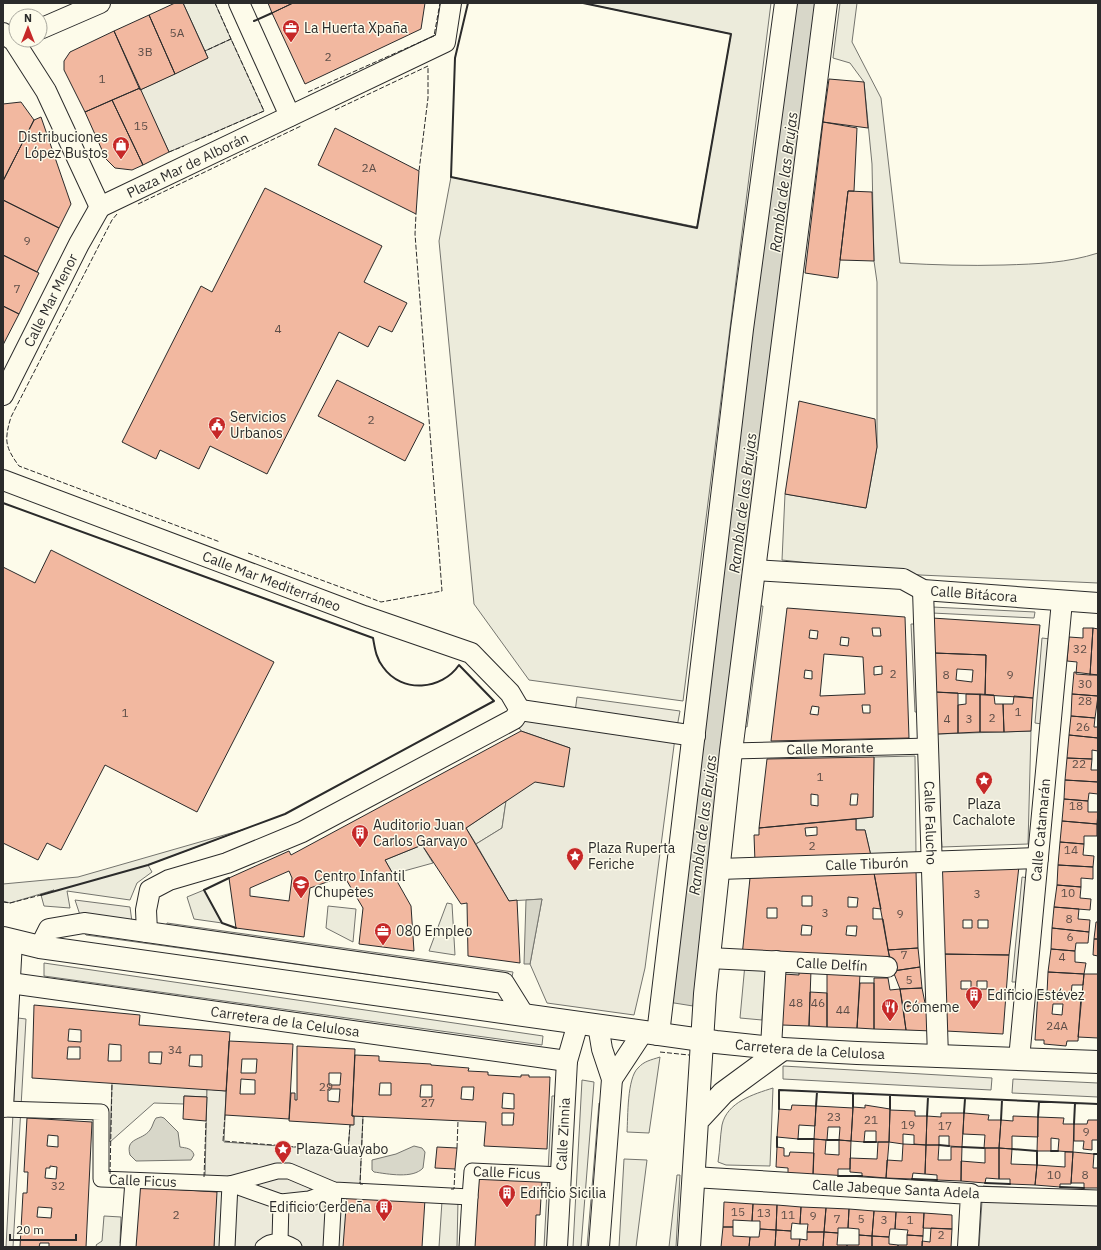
<svg xmlns="http://www.w3.org/2000/svg" width="1101" height="1250" font-family="'IBM Plex Sans',sans-serif">
<rect width="100%" height="100%" fill="#fdfbea"/>
<path fill="#ecebdb" stroke="#74746e" d="M183 3H215L231 39 205 51Z
M583 3H771L683 701 529 680 474 604 439 241 451 177 697 227 731 34Z
M840 3H857L852 42 881 98 900 263C935 265 969 266 1004 265 1037 264 1067 263 1098 253V583L920 575 782 560 785 494 866 508 877 447V282L874 261 872 164 864 82 850 63 833 58Z
M915 756 916 856H871L865 830H856V819L873 817 874 757Z
M506 801 502 828 476 844 466 828Z
M245 829 148 865 152 872 137 883 130 900 67 891 70 908 44 906 41 895 54 890 10 903 3 901V884L78 877Z
M422 845 433 863 393 874 385 860Z
M204 890 222 923 194 919 187 897Z
M447 903 452 904 455 955 429 951Z
M328 906 356 909 353 942 326 928Z
M84 932 495 992 86 935Z
M44 963 543 1036 542 1045 44 976Z
M745 964 766 966 762 1020 740 1018Z
M660 1057 649 1133 627 1132C628 1117 627 1078 638 1068 644 1061 651 1060 660 1057Z
M582 1080 594 1082 581 1247H573Z
M112 1083 207 1089V1097L184 1096V1104L154 1103 110 1142Z
M773 1088 770 1166 726 1165 718 1162C720 1150 720 1137 722 1125 727 1102 754 1094 773 1088Z
M624 1159 647 1160 636 1247H619Z
M677 1175H680L676 1247H669Z
M442 1201H458L457 1247H439Z
M104 1216 121 1217 120 1243 123 1247H97L96 1245 102 1241Z"/>
<path fill="#eceadb" stroke="#74746e" d="M231 39 264 111 169 152 140 90 208 58 205 51Z
M757 606H763L747 727 742 726Z
M932 607 1035 612 1034 618 932 613Z
M911 624H919L922 712H915Z
M1042 638 1050 639 1042 724 1035 723Z
M577 697 680 711 677 727 575 712Z
M532 718 675 738 645 968 634 1015 547 1003 530 964 542 899 509 901 476 844 502 828 506 801 570 748 521 731 517 724Z
M1031 731 1028 844 942 847 935 746 937 734Z
M1022 877 1029 878 1018 982H1012Z
M75 900 130 907 132 922 80 915Z
M167 923 513 972 512 977 166 928Z
M18 1018 26 1019 13 1247H6Z
M783 1066 992 1078 991 1090 783 1079Z
M1013 1079 1098 1083V1097L1012 1093Z
M207 1089 226 1091 224 1142 348 1151 350 1125H353L354 1116H363L360 1184 343 1247H214L216 1192 202 1191 205 1177Z
M552 1096H557L549 1247H544Z
M599 1103 607 1104 595 1247H587Z
M983 1186 1098 1192V1247H979Z"/>
<path fill="#d8d7c9" stroke="#74746e" d="M792 3H818L702 943 693 1006 668 1002Z
M542 899 530 964H524L526 900Z
M161 1117 164 1118 178 1132 180 1147C186 1148 192 1148 194 1155L191 1160 136 1161 130 1155C125 1137 142 1141 150 1130 153 1126 153 1122 156 1118Z
M414 1146 422 1148 425 1152 423 1168C413 1179 388 1174 374 1172L372 1170V1160L396 1154Z"/>
<path fill="#f2b8a0" stroke="#2b2b2b" fill-rule="evenodd" d="M175 3H183L208 58 175 74 149 15Z
M268 3H293L272 13Z
M293 3H425L421 29 305 84 272 13Z
M149 15 175 74 140 90 114 31Z
M114 31 140 88 85 112 64 70V61L70 52Z
M829 79 864 82 868 128 823 122Z
M140 88 169 152 143 165 112 100Z
M112 100 143 165 132 170 115 168 106 159 85 112Z
M21 102 34 120 3 181V104Z
M41 117 71 204 59 228 3 200V181L34 120Z
M823 122 857 128 854 191H848L838 278 805 273Z
M335 128 419 171 416 214 318 165Z
M265 188 382 246 364 282 407 303 392 332 379 326 368 347 339 332 267 474 210 446 199 469 160 450 156 459 122 442 201 286 212 292Z
M848 191 872 192 874 261 840 260Z
M3 200 59 228 37 272 3 255Z
M3 255 39 273 19 314 3 306Z
M3 306 19 314 3 345Z
M337 380 424 424 405 461 318 416Z
M799 401 875 419 877 447 866 508 785 494Z
M51 550 274 662 197 812 105 765 61 850 47 843 38 860 3 843V567L35 583Z
M787 608 905 617 909 738 771 741ZM872 628H880L881 636H873ZM810 630 818 631 817 639 809 638ZM841 637 849 638 848 646 840 645ZM824 654 863 657 865 694 820 696ZM882 666V674L874 675V667ZM805 670 812 671V679L804 678ZM862 705H870V713H863ZM812 706 819 707 818 715 810 714Z
M932 618 1040 625 1033 698 985 695 986 655 934 653Z
M1083 628H1093L1090 675 1076 674 1077 662 1067 661 1069 637 1083 638Z
M1093 628 1098 629V675H1090Z
M934 653 986 655 985 695 935 692ZM957 669 973 670 972 682 956 680Z
M1074 672 1098 675V696L1072 694Z
M935 692 958 693V733L937 734Z
M966 694H980V732L958 733V705L966 704Z
M980 694 994 695 995 704H1003L1004 732H980Z
M1072 694 1098 696 1095 718 1071 716Z
M1014 696 1033 698 1031 731 1004 732 1003 704H1013Z
M1071 716 1095 718 1094 727H1098V738L1069 735Z
M521 731 570 748 564 787 535 782 466 828 509 901 517 900 520 963 468 956 467 903 461 904 422 845 385 860 411 906 414 951 359 944 363 908 344 876 310 888 304 937 236 928 229 878 289 851 291 855ZM289 871 292 878 289 901 250 896V888Z
M1069 735 1098 738V751L1092 750V759L1067 758Z
M874 757 873 817 759 828 767 759ZM811 794 818 795V806L811 805ZM851 794H858L857 805H850Z
M1067 758 1092 759 1091 770H1098V782L1065 780Z
M1065 780 1098 782V794L1089 793 1088 801 1064 799Z
M1064 799 1088 801V812H1098L1097 824 1062 821Z
M856 819V830H865L871 856 755 862 754 835H759V828ZM817 827V835L806 836 805 828Z
M1062 821 1097 824V836H1084V844L1060 842Z
M1060 842 1084 844 1083 855 1094 856 1093 867 1058 865Z
M1058 865 1093 867V879L1081 878V887L1057 885Z
M1019 866 1009 955 940 954 936 867ZM963 920H972V928H963ZM978 920H988V928H978Z
M916 871 918 948 888 950 874 873Z
M874 873 881 909 873 908V919H883L890 961 742 956 750 878ZM802 896H812V906H802ZM848 897 858 898 857 907H848ZM767 908H777V918H767ZM802 925 812 926 811 935H801ZM847 926H857L856 936 846 935Z
M1057 885 1081 887 1080 898 1091 899 1090 910 1054 907Z
M1054 907 1079 909 1078 919 1090 920 1089 932 1052 928Z
M1096 922H1098V939H1094Z
M1052 928 1089 932 1088 943H1076L1075 951 1051 949Z
M1094 939H1098V956L1093 955Z
M918 948 920 967 893 971 888 950Z
M1051 949 1075 951V962L1086 963 1084 974 1048 972Z
M940 954 1009 955 1003 1034 946 1031ZM961 981H971V989H961ZM977 981H987V989H977Z
M920 967 922 988 900 989 893 971Z
M799 970H811L809 1026 782 1025 783 974 799 975Z
M1048 972 1084 974 1083 985H1072L1071 995 1047 993Z
M827 973 860 974 857 1028 827 1027Z
M1084 974H1098V1038L1078 1037Z
M874 978H888L890 990 900 989 906 1030 874 1029Z
M860 983H874V1029L857 1028Z
M922 988 925 1003 903 1007 900 989Z
M810 992 827 993V1027L809 1026Z
M1038 992 1081 996 1078 1041H1067L1066 1046 1044 1044V1040H1035ZM1053 1004H1063L1062 1015 1052 1014Z
M925 1003 933 1031 906 1030 903 1007Z
M34 1005 140 1015 139 1025 230 1032 226 1091 32 1078ZM69 1029 81 1030V1042L68 1041ZM109 1044 121 1045V1061H108ZM68 1047H80V1059H67ZM149 1052H162L161 1064 149 1063ZM190 1055H202V1067L189 1066Z
M229 1041 293 1044 289 1119 225 1115ZM242 1059H257L256 1073H241ZM241 1079 255 1080V1094H240Z
M297 1046 355 1049 352 1116H354V1125L289 1121 291 1093H295V1100H297ZM329 1073H341L340 1085H329ZM328 1089H340L339 1102 328 1101Z
M355 1055 379 1056V1061L431 1064V1065L469 1068 468 1071 488 1072V1075L521 1077V1075H529V1077H550L547 1149 484 1146 486 1122 352 1116ZM380 1083H391V1095H379ZM421 1085H432V1097H420ZM462 1087H474L473 1100 461 1099ZM503 1093 514 1094V1109L502 1108ZM502 1113H514L513 1125H502Z
M184 1096 207 1097 206 1121 183 1119Z
M792 1105 816 1106 815 1126 799 1125 798 1139 777 1137 779 1109 791 1110Z
M865 1105 890 1109 889 1142H876V1131H865L864 1142 851 1141 853 1107 865 1108Z
M816 1106 853 1108 851 1141 839 1140 840 1127H828L827 1140 814 1139Z
M890 1110 915 1111V1116H927L926 1145 914 1144V1135L903 1134V1144L889 1142Z
M941 1113H964L962 1147 949 1146V1136H939V1145H926L927 1116 941 1117Z
M964 1113 989 1115 988 1120H1001L999 1148H984L985 1135 963 1134Z
M1013 1116 1038 1117V1137L1012 1136V1149L999 1148 1001 1120 1013 1121Z
M1038 1117 1064 1118 1063 1124H1074L1073 1152 1058 1151 1059 1139 1051 1138V1151H1037Z
M27 1118 92 1122 86 1247H49V1243H40L39 1247H20L23 1193H27L28 1172H24ZM48 1135 58 1136V1147L47 1146ZM50 1166 57 1167 56 1179 45 1178 46 1168H50ZM38 1207 52 1208 51 1218 37 1217Z
M1088 1120H1098V1140H1092V1150L1083 1149 1084 1141H1074V1124H1087Z
M814 1139 826 1140 825 1154 839 1155V1140L851 1141 850 1169H838V1176L813 1175Z
M878 1142H889L886 1178 862 1176V1173L850 1172V1158L877 1159Z
M903 1144 926 1145 925 1174 913 1173 912 1179 886 1178 887 1160 902 1161Z
M926 1145H939L938 1160H951V1147H962L961 1181 937 1180V1175L925 1174Z
M437 1147 457 1148 455 1169 435 1168Z
M777 1147 784 1148V1156H789L790 1152 814 1153 813 1175 788 1173V1168L776 1167Z
M985 1148H999V1179L986 1178 985 1183 961 1181V1161L985 1163Z
M999 1148 1012 1149 1011 1164 1037 1165 1035 1185 1010 1184V1179H999Z
M1065 1152H1073L1071 1184H1060V1187L1035 1185 1037 1165 1065 1167Z
M1073 1152 1094 1154 1093 1168H1098V1188H1084V1183H1071Z
M476 1176 542 1180 540 1215H536L535 1247H472Z
M138 1187 217 1192 214 1247H135Z
M347 1195 425 1199 422 1247H343Z
M724 1202 753 1204 752 1221 733 1220V1227H723Z
M753 1204 777 1205 776 1230 760 1229V1221H752Z
M777 1205 801 1207 800 1224 792 1223 791 1231 776 1230Z
M801 1207 826 1208 824 1232H807L808 1224H800Z
M826 1208 849 1209 848 1228H838V1233L824 1232Z
M849 1209 874 1211 872 1236 859 1235V1229L848 1228Z
M874 1211 896 1212 895 1229H890L889 1237 872 1236Z
M896 1212 924 1213 923 1236 907 1235 908 1230 895 1229Z
M924 1213 952 1215V1229L923 1228Z
M723 1227H733V1236L750 1237 749 1247H721Z
M931 1228 952 1229 951 1247H922V1241L930 1242Z
M760 1229 776 1230 775 1247H749L750 1237H759Z
M776 1230 791 1231V1239H800L799 1247H775Z
M807 1232H824L823 1247H799L800 1239 807 1240Z
M824 1232 838 1233 837 1245H847V1247H823Z
M859 1235 872 1236V1247H847V1245H859Z
M907 1235 923 1236 922 1247H898V1245H907Z
M872 1236 889 1237V1244L898 1245V1247H872Z"/>
<g fill="none" stroke-linecap="round" stroke-linejoin="round">
<g stroke="#2b2b2b" stroke-width="17">
<g id="pedestrian">
<path id="s1" d="M731 751 929 746"/>
<path id="s2" d="M3 1109 101 1112V1179L230 1184 277 1171H289L334 1190 470 1197 472 1171 561 1175"/>
<path d="M230 1184 281 1202 309 1199 334 1190 331 1247"/>
<path d="M971 1194 1098 1198"/>
<path d="M280 1241 281 1202"/>
<path d="M128 1247 133 1181"/>
<path d="M227 1247 230 1184"/>
<path d="M263 1247C272 1239 284 1241 294 1247"/>
<path d="M467 1247 470 1197"/>
</g>
</g>
<g stroke="#2b2b2b" stroke-width="22">
<g id="minor">
<path d="M239 3 290 116"/>
<path d="M40 29 100 3"/>
<path d="M3 33 14 41 46 91 100 207"/>
<path id="s3" d="M100 207 445 42 451 3"/>
<path id="s4" d="M3 395 79 244 100 207"/>
<path id="s5" d="M3 480 364 616 471 653 510 693 520 710"/>
<path id="s6" d="M755 570 903 579 923 590 1098 603"/>
<path id="s7" d="M923 590 938 1057"/>
<path d="M520 710 695 736"/>
<path id="s8" d="M719 869 1038 858"/>
<path d="M147 932 146 910 150 890 169 880 227 863 302 832 514 719 520 710"/>
<path d="M40 947 49 929 84 923 504 983 524 1015"/>
<path id="s9" d="M709 958 887 967"/>
<path id="s10" d="M3 982 567 1061"/>
<path d="M598 1025 602 1049 612 1079 599 1247"/>
<path d="M771 1047 776 961"/>
<path id="s11" d="M1019 1059 1062 601"/>
<path d="M612 1079 643 1032"/>
<path d="M3 1107 12 941"/>
<path d="M693 1177 971 1194 968 1247"/>
<path id="s12" d="M557 1247 567 1061 578 1023"/>
</g>
</g>
<g stroke="#2b2b2b" stroke-width="24">
<path id="tertiary" d="M658 1034 742 329 786 3
M697 1121 723 1093 783 1049
M689 1247 705 994 731 751 826 3"/>
</g>
<g stroke="#2b2b2b" stroke-width="24">
<g id="trunk">
<path id="s13" d="M3 938 40 947 716 1042 783 1049 857 1053 1098 1062"/>
</g>
</g>
<use href="#pedestrian" stroke="#fdfbea" stroke-width="15"/>
<use href="#minor" stroke="#fdfbea" stroke-width="20"/>
<use href="#tertiary" stroke="#fdfbea" stroke-width="22"/>
<use href="#trunk" stroke="#fdfbea" stroke-width="22"/>
<path stroke="#2b2b2b" stroke-width="1" stroke-dasharray="5 2" stroke-linecap="butt" d="M215 3 231 39
M308 92 434 36 440 3
M335 110 428 66V98L419 171
M195 141 264 111 231 39 205 51
M169 152 184 146
M138 204 301 126
M117 214 112 220 11 417C4 440 5 447 19 466L220 542
M248 553 381 602 442 591 415 234 416 214
M3 902 10 903 41 895
M660 1052 689 1055
M225 1115 223 1141 348 1151 350 1125
M457 1148 458 1121
M110 1174 112 1083
M204 1177 206 1121
M363 1184H360L363 1116
M451 1189H454L455 1169"/>
<path stroke="#2b2b2b" stroke-width="2" d="M468 3 455 58 451 177 697 228 731 34 583 3
M254 21 272 13
M3 503 373 638C375 649 376 658 383 667 402 694 442 690 459 665L494 701 285 814 148 865 41 895
M229 878 204 890 222 923 236 928
M816 1106 817 1092
M853 1107V1093
M779 1109V1090L1098 1104
M890 1109V1095
M964 1113 965 1099
M927 1116 928 1097
M1038 1117 1039 1102
M1001 1120 1002 1100
M1074 1124 1075 1103
M798 1139H814
M827 1140H839
M864 1142H876
M939 1145 949 1146
M777 1147V1137
M962 1147 984 1148
M1012 1149 1037 1151V1165
M1051 1151H1058
M1094 1154H1098
M838 1176H862
M912 1179 937 1180
M985 1183 1010 1184
M1060 1187 1084 1188"/>
</g>
<defs>
<g id="office-pin" transform="scale(0.9)"><path d="M0 17L-7.5 6A9.5 9.5 0 1 1 7.5 6Z" fill="#c62828" stroke="#fdfbea"/><path d="M-6-3h4V-5.5h4V-3h4V5H-6ZM-1-4.5V-3h2v-1.5ZM-6 0V1H6V0Z" fill="#fff"/></g>
<g id="shop-pin" transform="scale(0.9)"><path d="M0 17L-7.5 6A9.5 9.5 0 1 1 7.5 6Z" fill="#c62828" stroke="#fdfbea"/><path d="M-5-2.5h2.3a2.7 3.5 0 0 1 5.4 0H5L5.5 6h-11ZM-1.5-2.5h3a1.5 2.3 0 0 0-3 0Z" fill="#fff"/></g>
<g id="civic-pin" transform="scale(0.9)"><path d="M0 17L-7.5 6A9.5 9.5 0 1 1 7.5 6Z" fill="#c62828" stroke="#fdfbea"/><path d="M-.6-6.5H3V-4.5H.6V-3L4-1V1h2V6H-6V1h2V-1L-.6-3ZM-1.2 2.5V6h2.4V2.5Z" fill="#fff"/></g>
<g id="sight-pin" transform="scale(0.9)"><path d="M0 17L-7.5 6A9.5 9.5 0 1 1 7.5 6Z" fill="#c62828" stroke="#fdfbea"/><path d="M0-6L1.8-2.2L6-1.7L2.9 1.2L3.7 5.4L0 3.3L-3.7 5.4L-2.9 1.2L-6-1.7L-1.8-2.2Z" fill="#fff"/></g>
<g id="building-pin" transform="scale(0.9)"><path d="M0 17L-7.5 6A9.5 9.5 0 1 1 7.5 6Z" fill="#c62828" stroke="#fdfbea"/><path d="M-4-6H4V6H1V3H-1V6H-4ZM-2.5-4.3h1.7v1.8h-1.7ZM.8-4.3h1.7v1.8H.8ZM-2.5-1h1.7V.8h-1.7ZM.8-1h1.7V.8H.8Z" fill="#fff"/></g>
<g id="school-pin" transform="scale(0.9)"><path d="M0 17L-7.5 6A9.5 9.5 0 1 1 7.5 6Z" fill="#c62828" stroke="#fdfbea"/><path d="M0-5L7-2L0 1L-7-2ZM-4 1L0 2.5L4 1V4Q0 6-4 4Z" fill="#fff"/></g>
<g id="restaurant-pin" transform="scale(0.9)"><path d="M0 17L-7.5 6A9.5 9.5 0 1 1 7.5 6Z" fill="#c62828" stroke="#fdfbea"/><path d="M-5-6h1v4h1v-4h1v4h1v-4h1v5L-1.5 .5V6h-2V.5L-5-1ZM5-6V6H3V1.5H1.5Q1.5-4 5-6Z" fill="#fff"/></g>
</defs>
<g fill-rule="evenodd">
<use href="#office-pin" x="291" y="28"/>
<use href="#shop-pin" x="121" y="145"/>
<use href="#civic-pin" x="217" y="425"/>
<use href="#sight-pin" x="984" y="780"/>
<use href="#building-pin" x="360" y="833"/>
<use href="#sight-pin" x="575" y="856"/>
<use href="#school-pin" x="301" y="884"/>
<use href="#office-pin" x="383" y="931"/>
<use href="#building-pin" x="974" y="995"/>
<use href="#restaurant-pin" x="890" y="1007"/>
<use href="#sight-pin" x="283" y="1149"/>
<use href="#building-pin" x="507" y="1193"/>
<use href="#building-pin" x="384" y="1207"/>
</g>
<g text-anchor="middle" stroke-width="3" stroke-linejoin="round" paint-order="stroke">
<g font-size="12" fill="#5d4e48">
<text x="177" y="37">5A</text>
<text x="145" y="56">3B</text>
<text x="328" y="61">2</text>
<text x="102" y="83">1</text>
<text x="141" y="130">15</text>
<text x="369" y="172">2A</text>
<text x="27" y="245">9</text>
<text x="17" y="293">7</text>
<text x="278" y="333">4</text>
<text x="371" y="424">2</text>
<text x="1080" y="653">32</text>
<text x="893" y="678">2</text>
<text x="946" y="679">8</text>
<text x="1010" y="679">9</text>
<text x="1085" y="688">30</text>
<text x="1085" y="705">28</text>
<text x="1018" y="716">1</text>
<text x="125" y="717">1</text>
<text x="992" y="722">2</text>
<text x="947" y="723">4</text>
<text x="969" y="723">3</text>
<text x="1083" y="731">26</text>
<text x="1079" y="768">22</text>
<text x="820" y="781">1</text>
<text x="1076" y="810">18</text>
<text x="812" y="850">2</text>
<text x="1071" y="854">14</text>
<text x="1068" y="897">10</text>
<text x="977" y="898">3</text>
<text x="825" y="917">3</text>
<text x="900" y="918">9</text>
<text x="1069" y="923">8</text>
<text x="1070" y="941">6</text>
<text x="904" y="959">7</text>
<text x="1062" y="961">4</text>
<text x="909" y="984">5</text>
<text x="796" y="1007">48</text>
<text x="818" y="1007">46</text>
<text x="843" y="1014">44</text>
<text x="1057" y="1030">24A</text>
<text x="175" y="1054">34</text>
<text x="326" y="1091">29</text>
<text x="428" y="1107">27</text>
<text x="834" y="1121">23</text>
<text x="871" y="1124">21</text>
<text x="908" y="1129">19</text>
<text x="945" y="1130">17</text>
<text x="1086" y="1136">9</text>
<text x="1054" y="1179">10</text>
<text x="1085" y="1179">8</text>
<text x="58" y="1190">32</text>
<text x="738" y="1216">15</text>
<text x="764" y="1217">13</text>
<text x="176" y="1219">2</text>
<text x="788" y="1219">11</text>
<text x="813" y="1220">9</text>
<text x="837" y="1223">7</text>
<text x="861" y="1223">5</text>
<text x="884" y="1224">3</text>
<text x="910" y="1224">1</text>
<text x="941" y="1239">2</text>
</g>
<g font-size="14" fill="#2b2b2b" stroke="#fdfbea" text-anchor="start">
<text x="304" y="33">La Huerta Xpaña</text>
<text x="108" y="142" text-anchor="end">Distribuciones<tspan x="108" dy="16">López Bustos</tspan></text>
<text x="230" y="422">Servicios<tspan x="230" dy="16">Urbanos</tspan></text>
<text x="984" y="809" text-anchor="middle">Plaza<tspan x="984" dy="16">Cachalote</tspan></text>
<text x="373" y="830">Auditorio Juan<tspan x="373" dy="16">Carlos Garvayo</tspan></text>
<text x="588" y="853">Plaza Ruperta<tspan x="588" dy="16">Feriche</tspan></text>
<text x="314" y="881">Centro Infantil<tspan x="314" dy="16">Chupetes</tspan></text>
<text x="396" y="936">080 Empleo</text>
<text x="987" y="1000">Edificio Estévez</text>
<text x="903" y="1012">Cómeme</text>
<text x="296" y="1154">Plaza Guayabo</text>
<text x="520" y="1198">Edificio Sicilia</text>
<text x="371" y="1212" text-anchor="end">Edificio Cerdeña</text>
</g>
<g font-size="14" fill="#2b2b2b" stroke="#fdfbea">
<text dy="5" stroke="none"><textPath href="#s3" startOffset="97">Plaza Mar de Alborán</textPath></text>
<text dy="5" stroke="none"><textPath href="#s4" startOffset="106">Calle Mar Menor</textPath></text>
<text dy="5" stroke="none"><textPath href="#s5" startOffset="287">Calle Mar Mediterráneo</textPath></text>
<text dy="5" stroke="none"><textPath href="#s6" startOffset="222">Calle Bitácora</textPath></text>
<text dy="5" stroke="none"><textPath href="#s1" startOffset="99">Calle Morante</textPath></text>
<text dy="5" stroke="none"><textPath href="#s7" startOffset="233">Calle Falucho</textPath></text>
<text dy="5" stroke="none"><textPath href="#s11" startOffset="230">Calle Catamarán</textPath></text>
<text dy="5" stroke="none"><textPath href="#s8" startOffset="148">Calle Tiburón</textPath></text>
<text dy="5" stroke="none"><textPath href="#s9" startOffset="123">Calle Delfín</textPath></text>
<text dy="5" stroke="none"><textPath href="#s10" startOffset="285">Carretera de la Celulosa</textPath></text>
<text dy="5" stroke="none"><textPath href="#s13" startOffset="815">Carretera de la Celulosa</textPath></text>
<text dy="5" stroke="none"><textPath href="#s12" startOffset="113">Calle Zinnia</textPath></text>
<text dy="5" stroke="none"><textPath href="#s2" startOffset="601">Calle Ficus</textPath></text>
<text dy="5" stroke="none"><textPath href="#s2" startOffset="207">Calle Ficus</textPath></text>
<text transform="translate(896 1189) rotate(3)" y="5">Calle Jabeque Santa Adela</text>
</g>
<g font-size="15" font-style="italic" fill="#2b2b2b" stroke="#fdfbea">
<text transform="translate(784 182) rotate(-83)" y="5">Rambla de las Brujas</text>
<text transform="translate(743 503) rotate(-83)" y="5">Rambla de las Brujas</text>
<text transform="translate(703 825) rotate(-83)" y="5">Rambla de las Brujas</text>
</g>
</g>
<rect width="1101" height="1250" fill="none" stroke="#2b2b2b" stroke-width="8"/>
<g transform="translate(28 28)"><circle r="19" fill="#fdfbea" stroke="#a9a89e"/>
<path d="M0-3L7 15L0 10L-7 15Z" fill="#c62828"/>
<text y="-6" font-size="11" font-weight="bold" text-anchor="middle" fill="#2b2b2b">N</text>
</g>
<path d="M10 1234v6h66v-6" fill="none" stroke="#2b2b2b" stroke-width="2"/>
<text x="16" y="1234" font-size="12" fill="#2b2b2b" stroke="#fdfbea" stroke-width="3" paint-order="stroke">20 m</text>
</svg>
